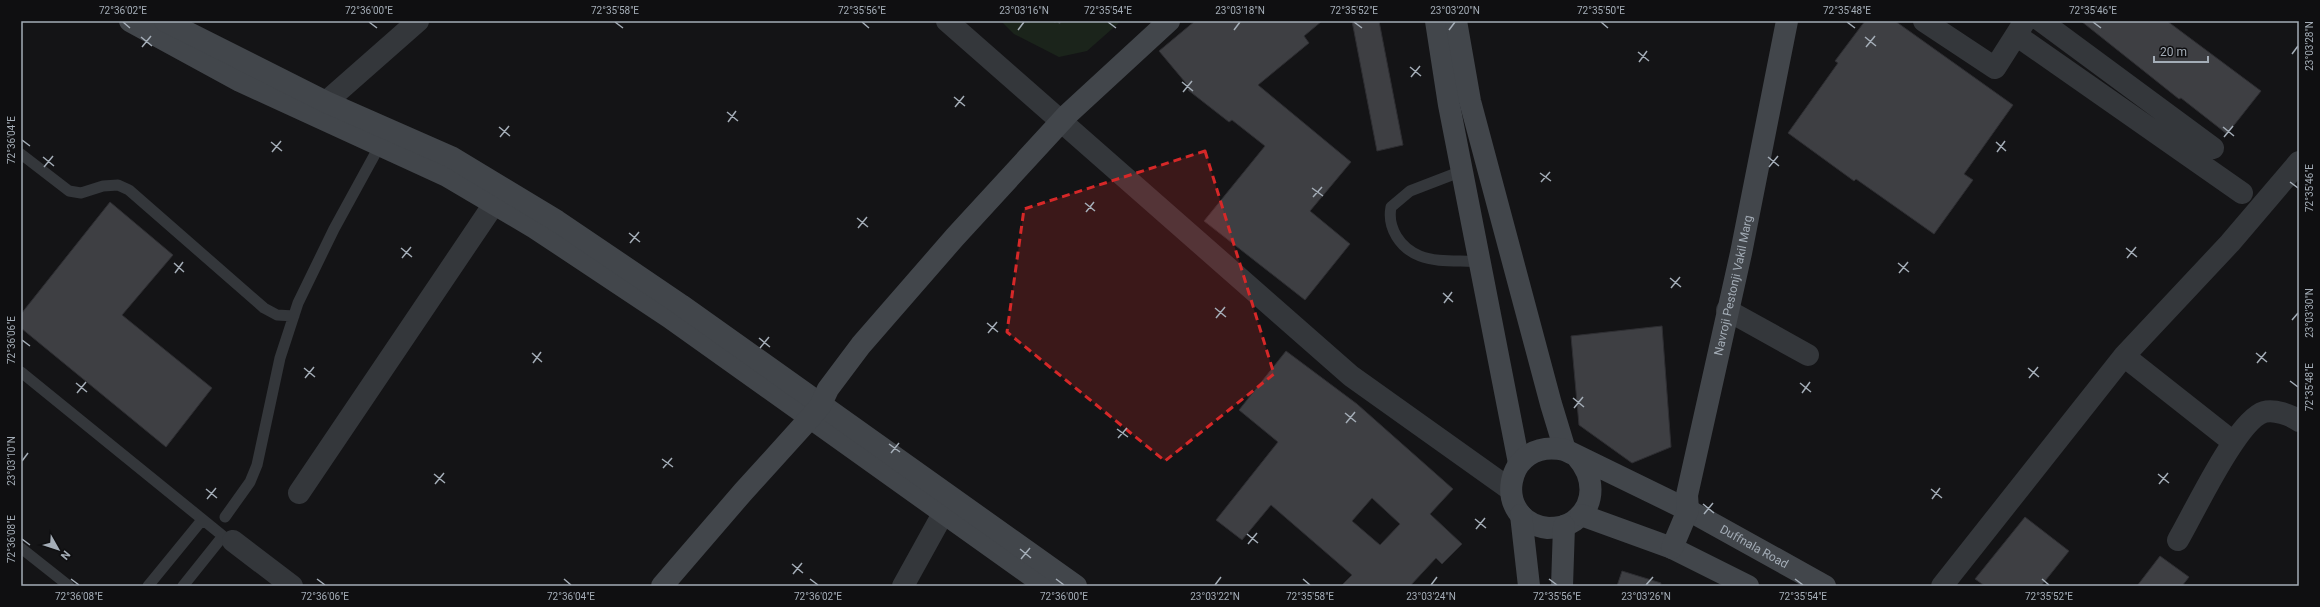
<svg xmlns="http://www.w3.org/2000/svg" width="2320" height="607" font-family="Roboto,sans-serif">
<rect width="100%" height="100%" fill="#141416"/>
<path fill="#1b241b" d="M1001 21H1121L1087 51 1059 57 1014 34Z"/>
<path fill="#3e3f43" stroke="#2e2e32" fill-rule="evenodd" d="M1195 21H1322L1304 36 1309 43 1258 85 1351 162 1310 211 1350 244 1305 300 1204 221 1265 146 1232 120 1229 122 1188 90 1190 88 1159 51Z
M1352 21H1379L1403 145 1377 151Z
M1865 21H1895L2013 105 1964 174 1973 180 1934 234 1856 179 1854 181 1788 133 1838 63 1835 61Z
M2081 21H2167L2261 91 2227 134 2181 98 2179 99Z
M110 202 173 255 122 315 212 388 166 447 21 328V314Z
M1662 326 1671 447 1632 463 1579 425 1571 336Z
M1286 351 1357 404 1453 489 1430 514 1462 544 1442 564 1436 558 1410 586H1341L1352 575 1271 505 1242 540 1216 520 1278 442 1239 410ZM1372 498 1400 524 1380 545 1352 521Z
M2025 517 2069 551 2041 586H1985L1975 579Z
M2160 556 2189 577 2182 586H2137Z
M1622 571 1661 583 1660 586H1617Z"/>
<g fill="none" stroke-linecap="round" stroke-linejoin="round">
<path stroke="#3a3e42" stroke-width="2.5" stroke-dasharray="2 3" stroke-linecap="butt" d="M1054 21 1058 23 1062 21"/>
<path stroke="#34373b" stroke-width="11" d="M21 154 69 191 81 193 103 186 118 185 129 190 264 308 277 315 294 316
M1462 171 1410 191 1391 207C1387 228 1400 248 1420 256 1437 263 1462 260 1481 262
M21 372 223 536 183 586
M225 517 250 482 257 465 280 358 298 303 334 229 380 145
M21 548 69 586
M148 586 202 520"/>
<path stroke="#34373b" stroke-width="22" d="M947 21 1351 376 1511 490
M1924 21 1995 68 2025 21
M2041 21 2213 148
M2016 35 2242 193
M326 102 418 21
M1727 310 1808 355
M2124 356 2233 442
M299 493 494 204
M2178 540C2194 513 2237 420 2264 412 2274 409 2291 415 2299 421
M233 541 292 586
M903 586 944 512
M1942 586 2124 356 2230 243 2299 162"/>
<g stroke="#42464b" stroke-width="22">
<path d="M130 21 240 81 447 176 535 228 669 317 1046 586"/>
<path d="M165 21 326 102 451 157 557 221 681 305 1076 586"/>
<path d="M1436 21 1449 105 1519 463"/>
<path d="M1456 21 1470 101 1551 404 1565 450"/>
<path id="s1" d="M1577 457C1594 476 1597 504 1574 521 1567 526 1557 528 1548 528 1491 522 1503 436 1565 450L1688 510 1825 586"/>
<path d="M1521 515 1529 586"/>
<path d="M1581 515 1672 548 1748 586"/>
<path id="s2" d="M1672 548 1688 510 1687 495 1741 253 1787 21"/>
<path d="M662 586 743 492 810 418 820 406 828 389 861 345 955 237 1068 114 1169 21"/>
<path d="M1562 586 1564 526"/>
</g>
</g>
<path fill="#d62828" fill-opacity="0.2" stroke="#d62828" stroke-width="3" stroke-dasharray="8 5" stroke-linejoin="round" d="M1205 151 1274 374 1165 461 1007 332 1024 209Z"/>
<path fill="none" stroke="#a4adb7" stroke-width="1.5" d="M123 22 130 28M369 22 377 28M615 22 623 28M862 22 869 28M1108 22 1116 28M1354 22 1362 28M1601 22 1608 28M1847 22 1855 28M2093 22 2101 28M1018 30 1024 22M1234 30 1240 22M1449 30 1455 22M141 37 152 46M1865 37 1876 46M142 47 151 36M1866 47 1875 36M1638 52 1649 61M2292 54 2298 46M1639 62 1647 51M1410 67 1421 76M1411 77 1420 66M1182 82 1193 91M1183 92 1192 81M954 97 965 106M955 107 964 96M727 112 738 121M728 122 736 111M499 127 510 136M2223 127 2234 136M500 137 509 126M2224 137 2233 126M22 140 30 146M271 142 282 151M1996 142 2006 151M272 152 281 141M1997 152 2005 141M43 157 54 166M1768 157 1779 166M44 167 53 156M1769 167 1778 156M1540 173 1551 181M1541 182 1550 172M2290 182 2298 188M1312 188 1323 196M1313 197 1322 187M1085 203 1095 211M1086 212 1094 202M857 218 868 227M858 228 867 217M629 233 640 242M630 243 639 232M401 248 412 257M2126 248 2137 257M402 258 411 247M2127 258 2136 247M174 263 184 272M1898 263 1909 272M175 273 183 262M1899 273 1908 262M1670 278 1681 287M1671 288 1680 277M1443 293 1453 302M1444 303 1452 292M1215 308 1226 317M1216 318 1225 307M2292 320 2298 313M987 323 998 332M988 333 997 322M759 338 770 347M22 340 30 346M760 348 769 337M532 353 542 362M2256 353 2267 362M533 363 541 352M2257 363 2266 352M304 368 315 377M2028 368 2039 377M305 378 314 367M2029 378 2038 367M2290 381 2298 387M76 383 87 392M1800 383 1811 392M77 393 86 382M1802 393 1810 382M1573 398 1584 407M1574 408 1583 397M1345 413 1356 422M1346 423 1355 412M1117 429 1128 437M1118 438 1127 428M889 444 900 452M891 453 899 443M662 459 673 467M22 461 28 453M663 468 672 458M434 474 445 483M2158 474 2169 483M435 484 444 473M2159 484 2168 473M206 489 217 498M1931 489 1942 498M207 499 216 488M1932 499 1940 488M1703 504 1714 513M1704 514 1713 503M1475 519 1486 528M1476 529 1485 518M1247 534 1258 543M22 539 30 545M1248 544 1257 533M1020 549 1031 558M1021 559 1030 548M792 564 803 573M793 574 802 563M71 579 79 585M317 579 325 585M564 579 571 585M810 579 818 585M1056 579 1064 585M1303 579 1310 585M1549 579 1557 585M1795 579 1803 585M2042 579 2049 585M1215 585 1221 577M1431 585 1437 577M1646 585 1653 577"/>
<g text-anchor="middle" stroke-width="3.5" stroke-linejoin="round" paint-order="stroke">
<g font-size="12" fill="#a4adb7" stroke="#0f0f11">
<text dy="4" stroke="none"><textPath href="#s2" startOffset="271">Navroji Pestonji Vakil Marg</textPath></text>
<text dy="4" stroke="none"><textPath href="#s1" startOffset="449">Duffnala Road</textPath></text>
</g>
</g>
<rect width="2320" height="607" fill="none" stroke="#0f0f11" stroke-width="44"/>
<g transform="translate(58 549) rotate(129)" stroke="#0f0f11" stroke-width="3" paint-order="stroke">
<path d="M0-3L7 15L0 10L-7 15Z" fill="#a4adb7"/>
<text y="-6" font-size="11" font-weight="bold" text-anchor="middle" fill="#a4adb7">N</text>
</g>
<path d="M2154 56v6h54v-6" fill="none" stroke="#a4adb7" stroke-width="2"/>
<text x="2160" y="56" font-size="12" fill="#a4adb7" stroke="#0f0f11" stroke-width="3" paint-order="stroke">20 m</text>
<rect x="22" y="22" width="2276" height="563" fill="none" stroke="#a4adb7" stroke-width="1.5"/>
<g font-size="10" text-anchor="middle" fill="#a4adb7">
<text x="123" y="14">72°36'02"E</text>
<text x="369" y="14">72°36'00"E</text>
<text x="615" y="14">72°35'58"E</text>
<text x="862" y="14">72°35'56"E</text>
<text x="1024" y="14">23°03'16"N</text>
<text x="1108" y="14">72°35'54"E</text>
<text x="1240" y="14">23°03'18"N</text>
<text x="1354" y="14">72°35'52"E</text>
<text x="1455" y="14">23°03'20"N</text>
<text x="1601" y="14">72°35'50"E</text>
<text x="1847" y="14">72°35'48"E</text>
<text x="2093" y="14">72°35'46"E</text>
<text transform="translate(2309 46) rotate(-90)" y="4">23°03'28"N</text>
<text transform="translate(11 140) rotate(-90)" y="4">72°36'04"E</text>
<text transform="translate(2309 188) rotate(-90)" y="4">72°35'46"E</text>
<text transform="translate(2309 313) rotate(-90)" y="4">23°03'30"N</text>
<text transform="translate(11 340) rotate(-90)" y="4">72°36'06"E</text>
<text transform="translate(2309 387) rotate(-90)" y="4">72°35'48"E</text>
<text transform="translate(11 461) rotate(-90)" y="4">23°03'10"N</text>
<text transform="translate(11 539) rotate(-90)" y="4">72°36'08"E</text>
<text x="79" y="600">72°36'08"E</text>
<text x="325" y="600">72°36'06"E</text>
<text x="571" y="600">72°36'04"E</text>
<text x="818" y="600">72°36'02"E</text>
<text x="1064" y="600">72°36'00"E</text>
<text x="1215" y="600">23°03'22"N</text>
<text x="1310" y="600">72°35'58"E</text>
<text x="1431" y="600">23°03'24"N</text>
<text x="1557" y="600">72°35'56"E</text>
<text x="1646" y="600">23°03'26"N</text>
<text x="1803" y="600">72°35'54"E</text>
<text x="2049" y="600">72°35'52"E</text>
</g>
</svg>
